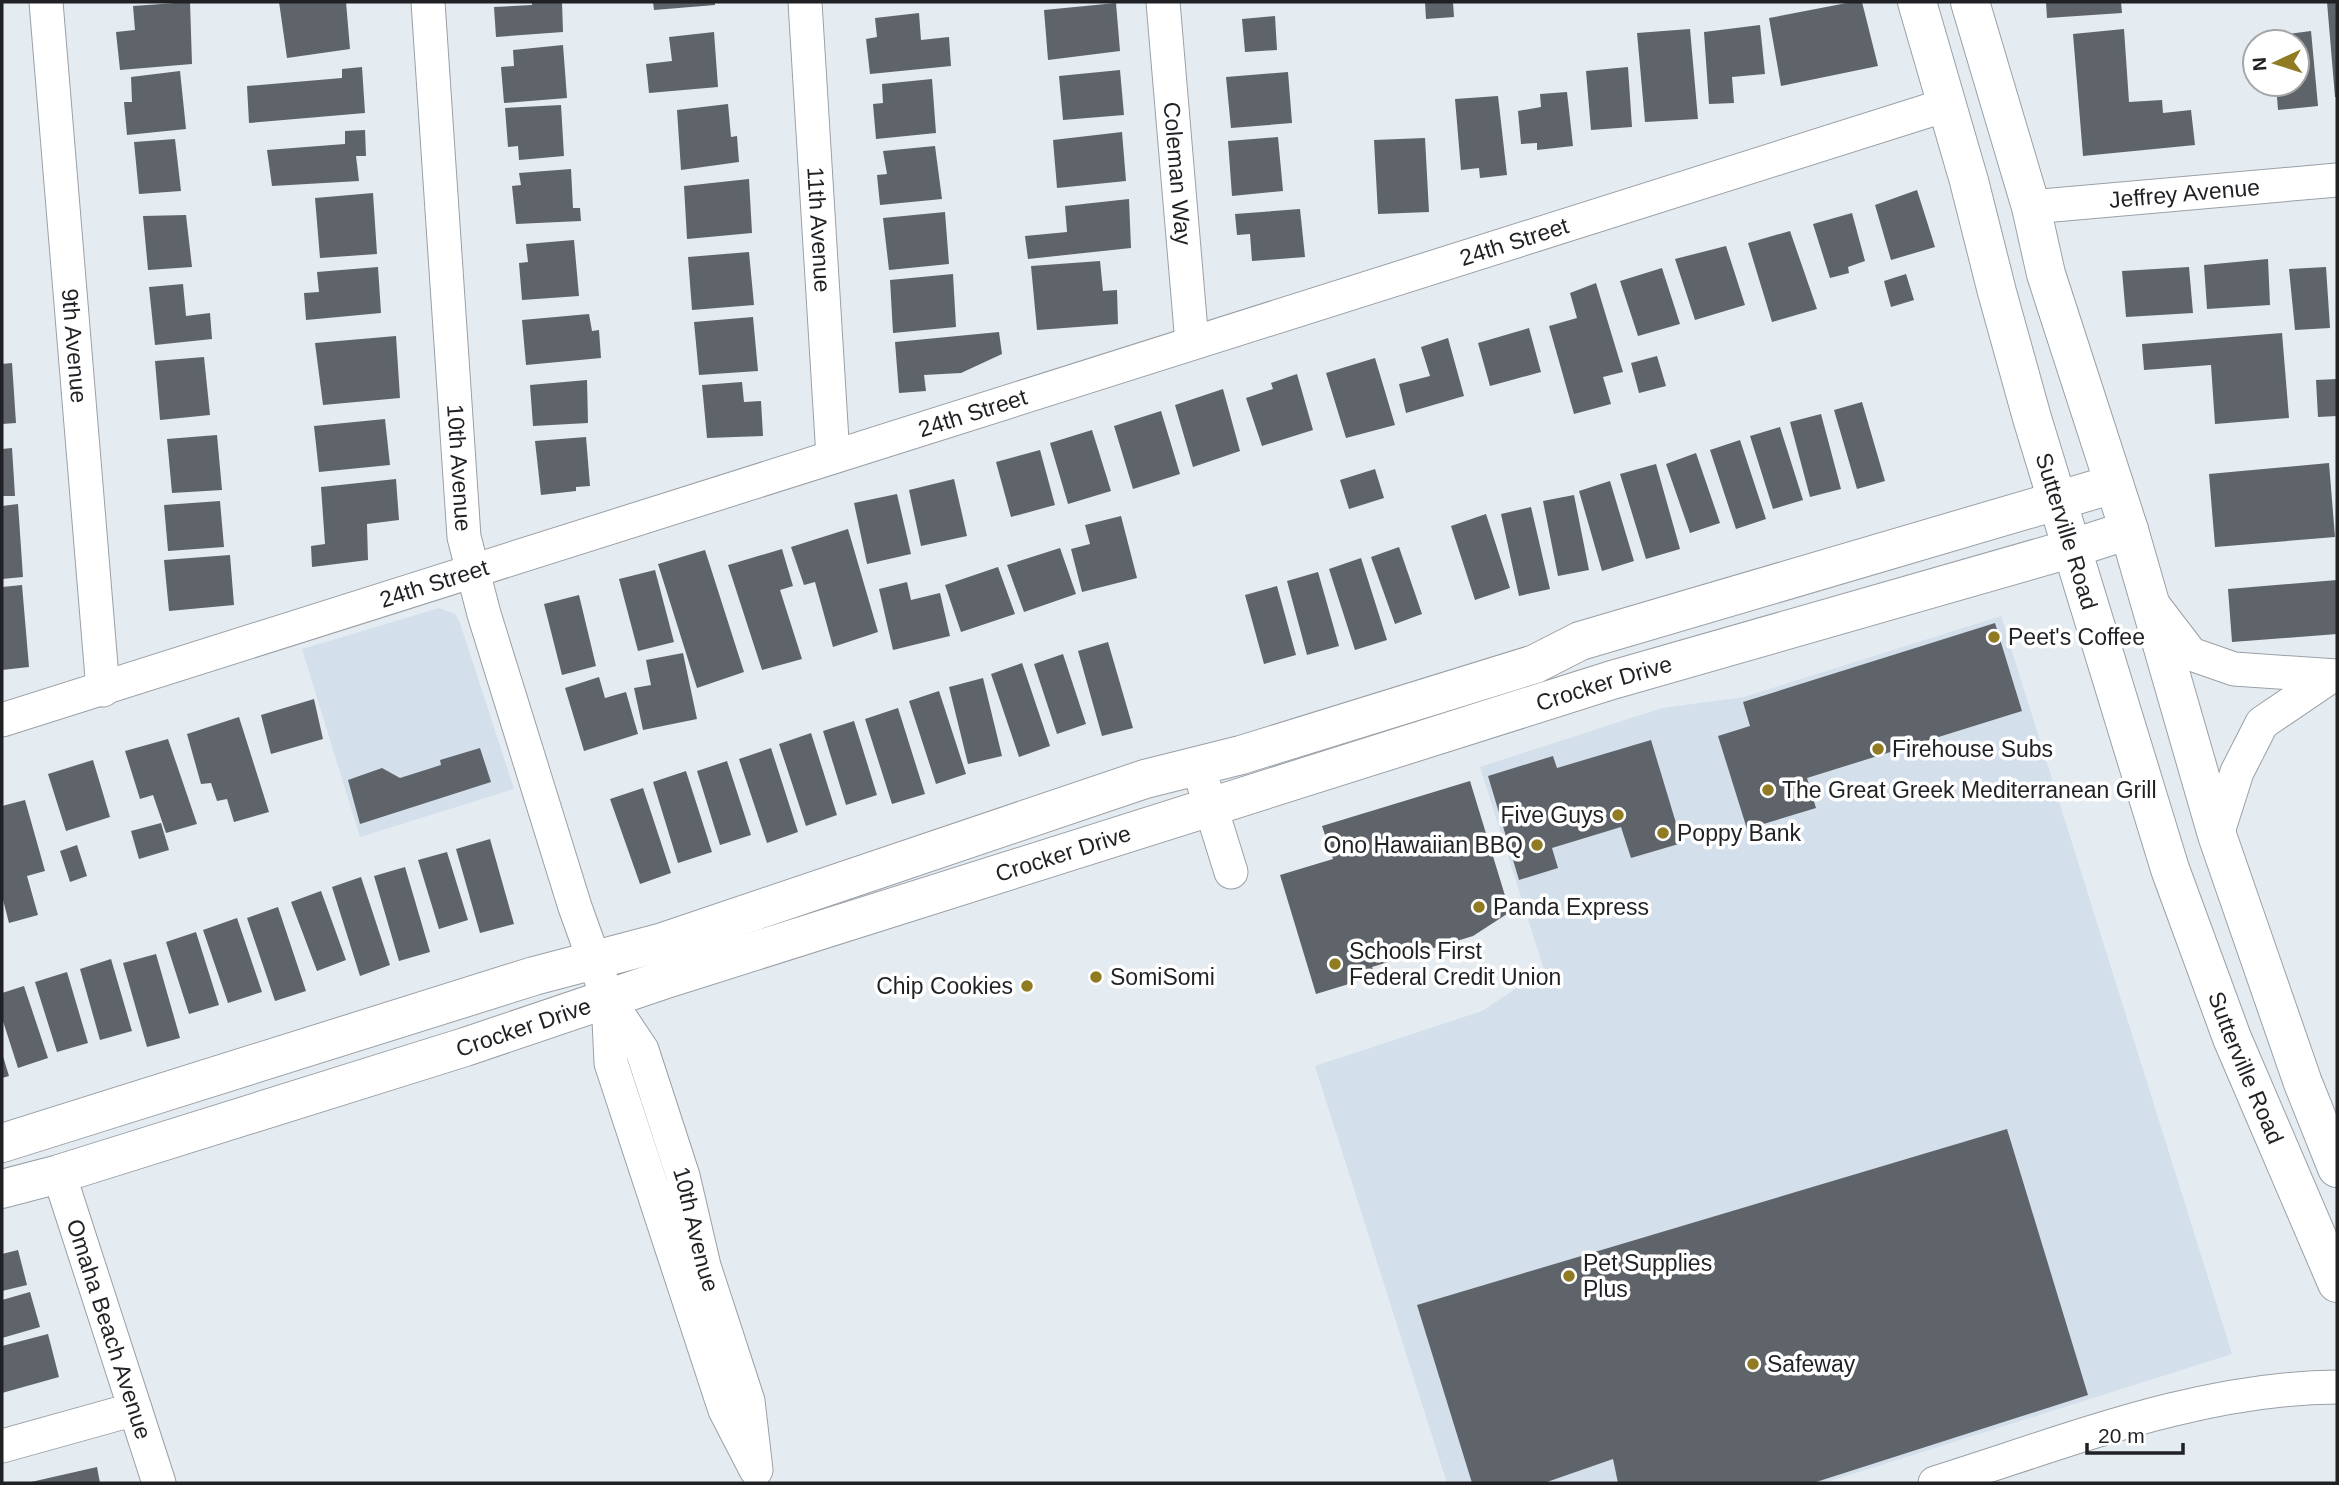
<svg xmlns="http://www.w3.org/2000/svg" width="2339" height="1485" font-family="Arial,sans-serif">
<rect width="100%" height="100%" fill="#e4ebf1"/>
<path fill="#d3dfeb" d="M439 608 455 614 460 623 514 789 360 837 302 649Z
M2001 616 2232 1354 1824 1483H1447L1315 1066 1482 1011 1544 970 1480 767 1662 708 1744 697Z"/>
<path fill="#5f646a" d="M190 2 192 64 120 70 116 32 135 30 133 6Z
M279 2H346L350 49 287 58Z
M532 2H562L563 32 496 37 494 7 532 5Z
M653 2H715V5L654 10Z
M1425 2H1453L1454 17 1426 19Z
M1852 2H1862L1878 66 1781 86 1769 18Z
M2046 2H2121L2122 13 2047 18Z
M2327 2H2337V97H2335Z
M1116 3 1120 51 1048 60 1044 10Z
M919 13 921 40 949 37 951 66 870 74 866 39 877 37 875 18Z
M1275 16 1277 50 1245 52 1242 19Z
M1760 25 1765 74 1732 77 1734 103 1709 104 1704 32Z
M1690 29 1698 119 1645 122 1637 33Z
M2124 29 2129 102 2162 100 2163 113 2191 110 2195 145 2083 156 2073 34Z
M2311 31 2318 106 2278 110 2276 84H2297V42H2272V36Z
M714 32 718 87 649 93 646 64 672 61 669 37Z
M563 45 567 98 504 103 501 67 514 66 513 50Z
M362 67 365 113 249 123 247 86 342 78V69Z
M1628 67 1632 127 1591 130 1586 71Z
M1120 70 1124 115 1063 120 1059 76Z
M180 71 186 129 127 135 124 102H132L131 77Z
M1288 72 1292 123 1231 128 1226 77Z
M932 79 936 133 876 139 873 104 883 103 882 84Z
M1567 92 1573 146 1537 150V143L1521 144 1518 111 1541 107 1540 94Z
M1498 96 1507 175 1480 178 1479 168 1461 170 1455 99Z
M728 104 731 137 737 136 739 162 681 170 677 110Z
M561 105 564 156 519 160 518 146 508 147 505 108Z
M365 130 366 156H356L359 181 272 186 267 150 345 144V131Z
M1122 132 1126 181 1057 188 1053 140Z
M1278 137 1283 191 1232 196 1228 141Z
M1425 138 1429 212 1378 214 1374 140Z
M175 139 181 191 139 194 134 142Z
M935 146 942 199 880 205 877 175 887 174 883 151Z
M571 169 573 208H580L581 221 516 224 512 186 521 185 519 173Z
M749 179 752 233 687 239 684 186Z
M1917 190 1935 247 1891 260 1875 205Z
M373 193 377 254 320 258 315 198Z
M1129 199 1131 248 1028 259 1025 236 1067 232 1065 206Z
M1300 209 1305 257 1252 261 1250 234 1237 235 1235 214Z
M945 212 949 264 889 270 883 218Z
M1852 213 1865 261 1848 267 1849 273 1830 278 1813 224Z
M186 215 192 267 148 270 143 216Z
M1790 231 1817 309 1772 322 1748 243Z
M574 240 579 296 522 300 519 263 528 262 526 244Z
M1726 246 1745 305 1695 320 1675 259Z
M749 252 754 305 692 310 688 257Z
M2268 259 2270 305 2207 309 2204 265Z
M1100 261 1103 291 1117 290 1118 324 1037 330 1031 266Z
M378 267 381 313 306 320 304 293 319 292 317 272Z
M2189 267 2193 313 2126 317 2122 271Z
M2326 267 2330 328 2295 330 2289 269Z
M1662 268 1680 324 1638 336 1620 281Z
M953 274 956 327 893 333 890 280Z
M1906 274 1914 300 1891 307 1884 281Z
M1596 283 1623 372 1603 377 1611 404 1574 414 1549 326 1577 318 1570 293Z
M183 284 186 316 210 313 212 339 155 345 149 287Z
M589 314 592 331 599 330 601 358 526 365 522 320Z
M753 317 758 371 699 375 694 322Z
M1529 328 1541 372 1490 386 1478 343Z
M999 332 1002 354 961 373 924 375 926 391 899 393 895 342Z
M2282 333 2289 418 2215 424 2211 365 2144 370 2142 344Z
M396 336 400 398 323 405 315 343Z
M1448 338 1464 396 1406 413 1399 384 1430 376 1421 347Z
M1657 356 1666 386 1639 393 1631 363Z
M204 357 210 415 160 420 155 361Z
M1375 358 1395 425 1346 438 1326 373Z
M12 363 16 423 2 424V364Z
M1297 374 1313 430 1262 446 1246 398 1273 389 1271 383Z
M2337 379V416L2318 417 2316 380Z
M587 380 588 423 533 426 530 385Z
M742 382 744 402 761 401 763 436 707 438 702 385Z
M1223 389 1240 451 1193 467 1175 405Z
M1862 402 1885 481 1857 489 1834 410Z
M1161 411 1180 474 1133 489 1114 426Z
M1821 414 1841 489 1810 497 1790 422Z
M385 419 390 465 319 472 314 426Z
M1780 427 1803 500 1773 509 1750 436Z
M1092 430 1111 491 1068 504 1050 443Z
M217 435 222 490 172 493 167 439Z
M586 437 590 486 576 487V491L541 495 535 441Z
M1740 440 1766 519 1736 529 1710 450Z
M12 448 15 496H2V449Z
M1040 450 1055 505 1011 517 996 462Z
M1696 453 1720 523 1690 533 1666 464Z
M2329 463 2335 537 2215 547 2209 474Z
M1656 464 1680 549 1646 559 1620 474Z
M1375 469 1384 498 1349 509 1340 480Z
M396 479 399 520 367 524 368 560 312 567 311 546 325 544 321 487Z
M954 479 967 536 921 546 909 490Z
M1610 481 1634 561 1602 571 1579 491Z
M897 494 911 554 867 564 854 503Z
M1574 495 1589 570 1558 576 1543 501Z
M220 501 224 547 168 551 164 505Z
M18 504 23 577 2 579V506Z
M1531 507 1550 589 1519 596 1501 514Z
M1486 514 1510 588 1475 600 1451 526Z
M1121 516 1137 578 1082 592 1071 549 1090 544 1085 525Z
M848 529 878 632 833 647 815 582 804 585 791 547Z
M1399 547 1422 614 1395 624 1371 557Z
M1060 548 1076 594 1024 612 1007 565Z
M782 549 793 586 780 590 802 659 762 670 728 565Z
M705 550 744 672 697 688 658 564Z
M230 555 234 605 169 611 164 560Z
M1361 558 1387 640 1355 650 1329 569Z
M998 567 1015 614 961 632 945 585Z
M655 570 674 642 638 651 619 579Z
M1318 572 1339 646 1307 655 1287 581Z
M2337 580V634L2232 642 2228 589Z
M907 582 911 600 940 593 950 636 893 650 879 589Z
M22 585 29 667 2 670V587Z
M1277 586 1296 655 1264 664 1245 595Z
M579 595 596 666 562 675 544 604Z
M1995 623 2022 711 1807 778 1816 808 1747 829 1718 736 1750 726 1743 702Z
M1108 642 1133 728 1102 736 1078 651Z
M683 653 697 719 643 730 634 688 651 685 646 660Z
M1063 654 1086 724 1057 734 1034 664Z
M1022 663 1050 746 1019 757 991 674Z
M599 677 605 698 626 692 638 734 584 751 565 688Z
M983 678 1002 756 968 764 949 687Z
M939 691 966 774 936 784 909 701Z
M314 699 323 739 271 754 261 715Z
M898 708 925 794 892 804 865 719Z
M239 717 269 812 234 822 227 799 217 801 211 783 201 784 187 734Z
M854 721 877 795 846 805 823 731Z
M811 733 837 815 806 826 779 744Z
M168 739 197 824 166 833 153 795 140 799 125 751Z
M1651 740 1682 843 1631 858 1621 827 1552 848 1558 868 1519 880 1488 776 1553 756 1557 768Z
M480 748 491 782 360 824 348 780 382 768 400 778 441 765 440 760Z
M771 748 798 832 767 843 739 759Z
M93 760 110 817 66 831 48 774Z
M727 761 751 835 720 845 697 771Z
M686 771 712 852 678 863 653 782Z
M1470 781 1510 912 1473 936 1372 967 1375 976 1316 994 1280 875 1333 859 1322 826Z
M643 788 671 873 640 884 610 799Z
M25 800 45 871 27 876 38 915 9 923 2 896V806Z
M161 823 169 850 139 859 131 831Z
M490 839 514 924 480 933 456 849Z
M77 845 87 876 70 882 60 851Z
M447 852 468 920 439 929 418 860Z
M405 867 430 952 399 961 374 876Z
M361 877 390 965 360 976 332 887Z
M321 891 346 960 317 971 291 902Z
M278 907 306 991 275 1001 247 918Z
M237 918 262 992 228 1003 203 930Z
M196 932 219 1005 189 1014 166 942Z
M156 954 180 1038 147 1047 123 963Z
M111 959 132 1031 100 1040 80 969Z
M67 972 88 1043 57 1052 35 982Z
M24 986 48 1058 18 1068 2 1018V993Z
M2 1053 9 1076 2 1078Z
M2007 1129 2088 1395 1813 1483H1618L1613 1459 1544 1483H1472L1417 1305Z
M18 1250 27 1285 2 1291V1254Z
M30 1292 40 1327 2 1338V1300Z
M48 1334 59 1377 2 1393V1346Z
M97 1467 100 1483H31V1482Z"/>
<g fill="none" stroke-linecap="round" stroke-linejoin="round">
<g stroke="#9aa0a7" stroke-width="35">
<g id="minor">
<path id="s1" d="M46 2 103 690"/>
<path id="s2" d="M428 2 464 537 484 614 575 907 608 999 642 1050 683 1176 704 1266 748 1401 756 1470 725 1410 611 1063 608 999"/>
<path id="s3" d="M805 2 833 457"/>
<path id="s4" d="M1163 2 1192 343"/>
<path id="s5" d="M2031 207 2337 180"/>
<path d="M2155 607 2191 654 2234 669 2337 676"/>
<path id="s6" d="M2 720 1946 105"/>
<path d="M1198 766 1231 872"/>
<path d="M2217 835 2237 772 2262 723 2330 677"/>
<path id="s7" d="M59 1174 159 1483"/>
<path d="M2 1446 135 1409"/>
<path d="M1935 1483C2066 1442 2198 1388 2337 1387"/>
</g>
</g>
<g stroke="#9aa0a7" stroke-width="40">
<g id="tertiary">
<path d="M2 1143 534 976 663 942 1145 779 1241 755 1535 664 1580 641 2114 484"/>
<path id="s8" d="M2 1189 59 1174 465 1047 666 979 1612 680 2073 548 2129 530"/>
</g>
</g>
<g stroke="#9aa0a7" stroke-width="40">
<g id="secondary">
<path id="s9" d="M1917 2 1969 181 1997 292 2032 418 2170 869 2232 1038 2337 1283"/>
<path d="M1970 2 2031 207 2046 274 2129 530 2217 835 2303 1083 2337 1168"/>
</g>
</g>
<use href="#minor" stroke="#fff" stroke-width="33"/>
<use href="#tertiary" stroke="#fff" stroke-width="38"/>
<use href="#secondary" stroke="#fff" stroke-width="38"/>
</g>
<g fill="#907b22" stroke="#fff" stroke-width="2.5">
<circle cx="1994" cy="637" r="7"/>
<circle cx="1878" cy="749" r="7"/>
<circle cx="1768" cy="790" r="7"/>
<circle cx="1618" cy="815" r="7"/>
<circle cx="1663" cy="833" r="7"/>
<circle cx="1537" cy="845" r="7"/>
<circle cx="1479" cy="907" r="7"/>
<circle cx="1335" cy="964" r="7"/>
<circle cx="1096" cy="977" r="7"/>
<circle cx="1027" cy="986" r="7"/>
<circle cx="1569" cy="1276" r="7"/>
<circle cx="1753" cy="1364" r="7"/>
</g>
<g text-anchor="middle" stroke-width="7" stroke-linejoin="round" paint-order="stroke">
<g font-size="23" fill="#1f2124" stroke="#fff">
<text dy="8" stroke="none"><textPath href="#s4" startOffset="172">Coleman Way</textPath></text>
<text dy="8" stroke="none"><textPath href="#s5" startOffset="154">Jeffrey Avenue</textPath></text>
<text dy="8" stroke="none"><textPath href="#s3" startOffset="228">11th Avenue</textPath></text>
<text dy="8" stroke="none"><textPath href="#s6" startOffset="1586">24th Street</textPath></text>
<text dy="8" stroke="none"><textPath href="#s1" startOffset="345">9th Avenue</textPath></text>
<text dy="8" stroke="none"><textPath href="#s6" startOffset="1018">24th Street</textPath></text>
<text dy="8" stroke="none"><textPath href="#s2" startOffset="467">10th Avenue</textPath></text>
<text dy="8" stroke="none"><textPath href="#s9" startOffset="550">Sutterville Road</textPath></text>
<text dy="8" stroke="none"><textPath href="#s6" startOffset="453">24th Street</textPath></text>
<text dy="8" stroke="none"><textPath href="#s8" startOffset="1680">Crocker Drive</textPath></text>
<text dy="8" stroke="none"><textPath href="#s8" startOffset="1113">Crocker Drive</textPath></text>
<text dy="8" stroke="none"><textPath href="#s8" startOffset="546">Crocker Drive</textPath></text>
<text dy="8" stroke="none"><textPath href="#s9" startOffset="1116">Sutterville Road</textPath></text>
<text dy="8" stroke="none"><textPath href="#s2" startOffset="1269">10th Avenue</textPath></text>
<text dy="8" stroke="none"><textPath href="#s7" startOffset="163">Omaha Beach Avenue</textPath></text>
</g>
<g font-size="23" fill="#1f2124" stroke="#fff" text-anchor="start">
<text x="2008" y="645">Peet's Coffee</text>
<text x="1892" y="757">Firehouse Subs</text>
<text x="1782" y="798">The Great Greek Mediterranean Grill</text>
<text x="1604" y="823" text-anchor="end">Five Guys</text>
<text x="1677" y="841">Poppy Bank</text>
<text x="1523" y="853" text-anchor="end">Ono Hawaiian BBQ</text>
<text x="1493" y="915">Panda Express</text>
<text x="1349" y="959">Schools First<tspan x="1349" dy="26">Federal Credit Union</tspan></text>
<text x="1110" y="985">SomiSomi</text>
<text x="1013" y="994" text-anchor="end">Chip Cookies</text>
<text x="1583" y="1271">Pet Supplies<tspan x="1583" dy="26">Plus</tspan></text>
<text x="1767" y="1372">Safeway</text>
</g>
</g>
<rect width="2339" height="1485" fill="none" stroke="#1f2124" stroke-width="7"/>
<g transform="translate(2276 63) rotate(266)"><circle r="33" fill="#ffffff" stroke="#a5a6a7" stroke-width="2"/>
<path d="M0-5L12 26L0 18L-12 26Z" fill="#907b22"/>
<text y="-10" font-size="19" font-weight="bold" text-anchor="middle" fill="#1f2124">N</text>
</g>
<path d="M2087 1443v10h96v-10" fill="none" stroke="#1f2124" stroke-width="3.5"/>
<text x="2098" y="1443" font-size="21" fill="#1f2124" stroke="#ffffff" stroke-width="5" paint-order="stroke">20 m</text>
</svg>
